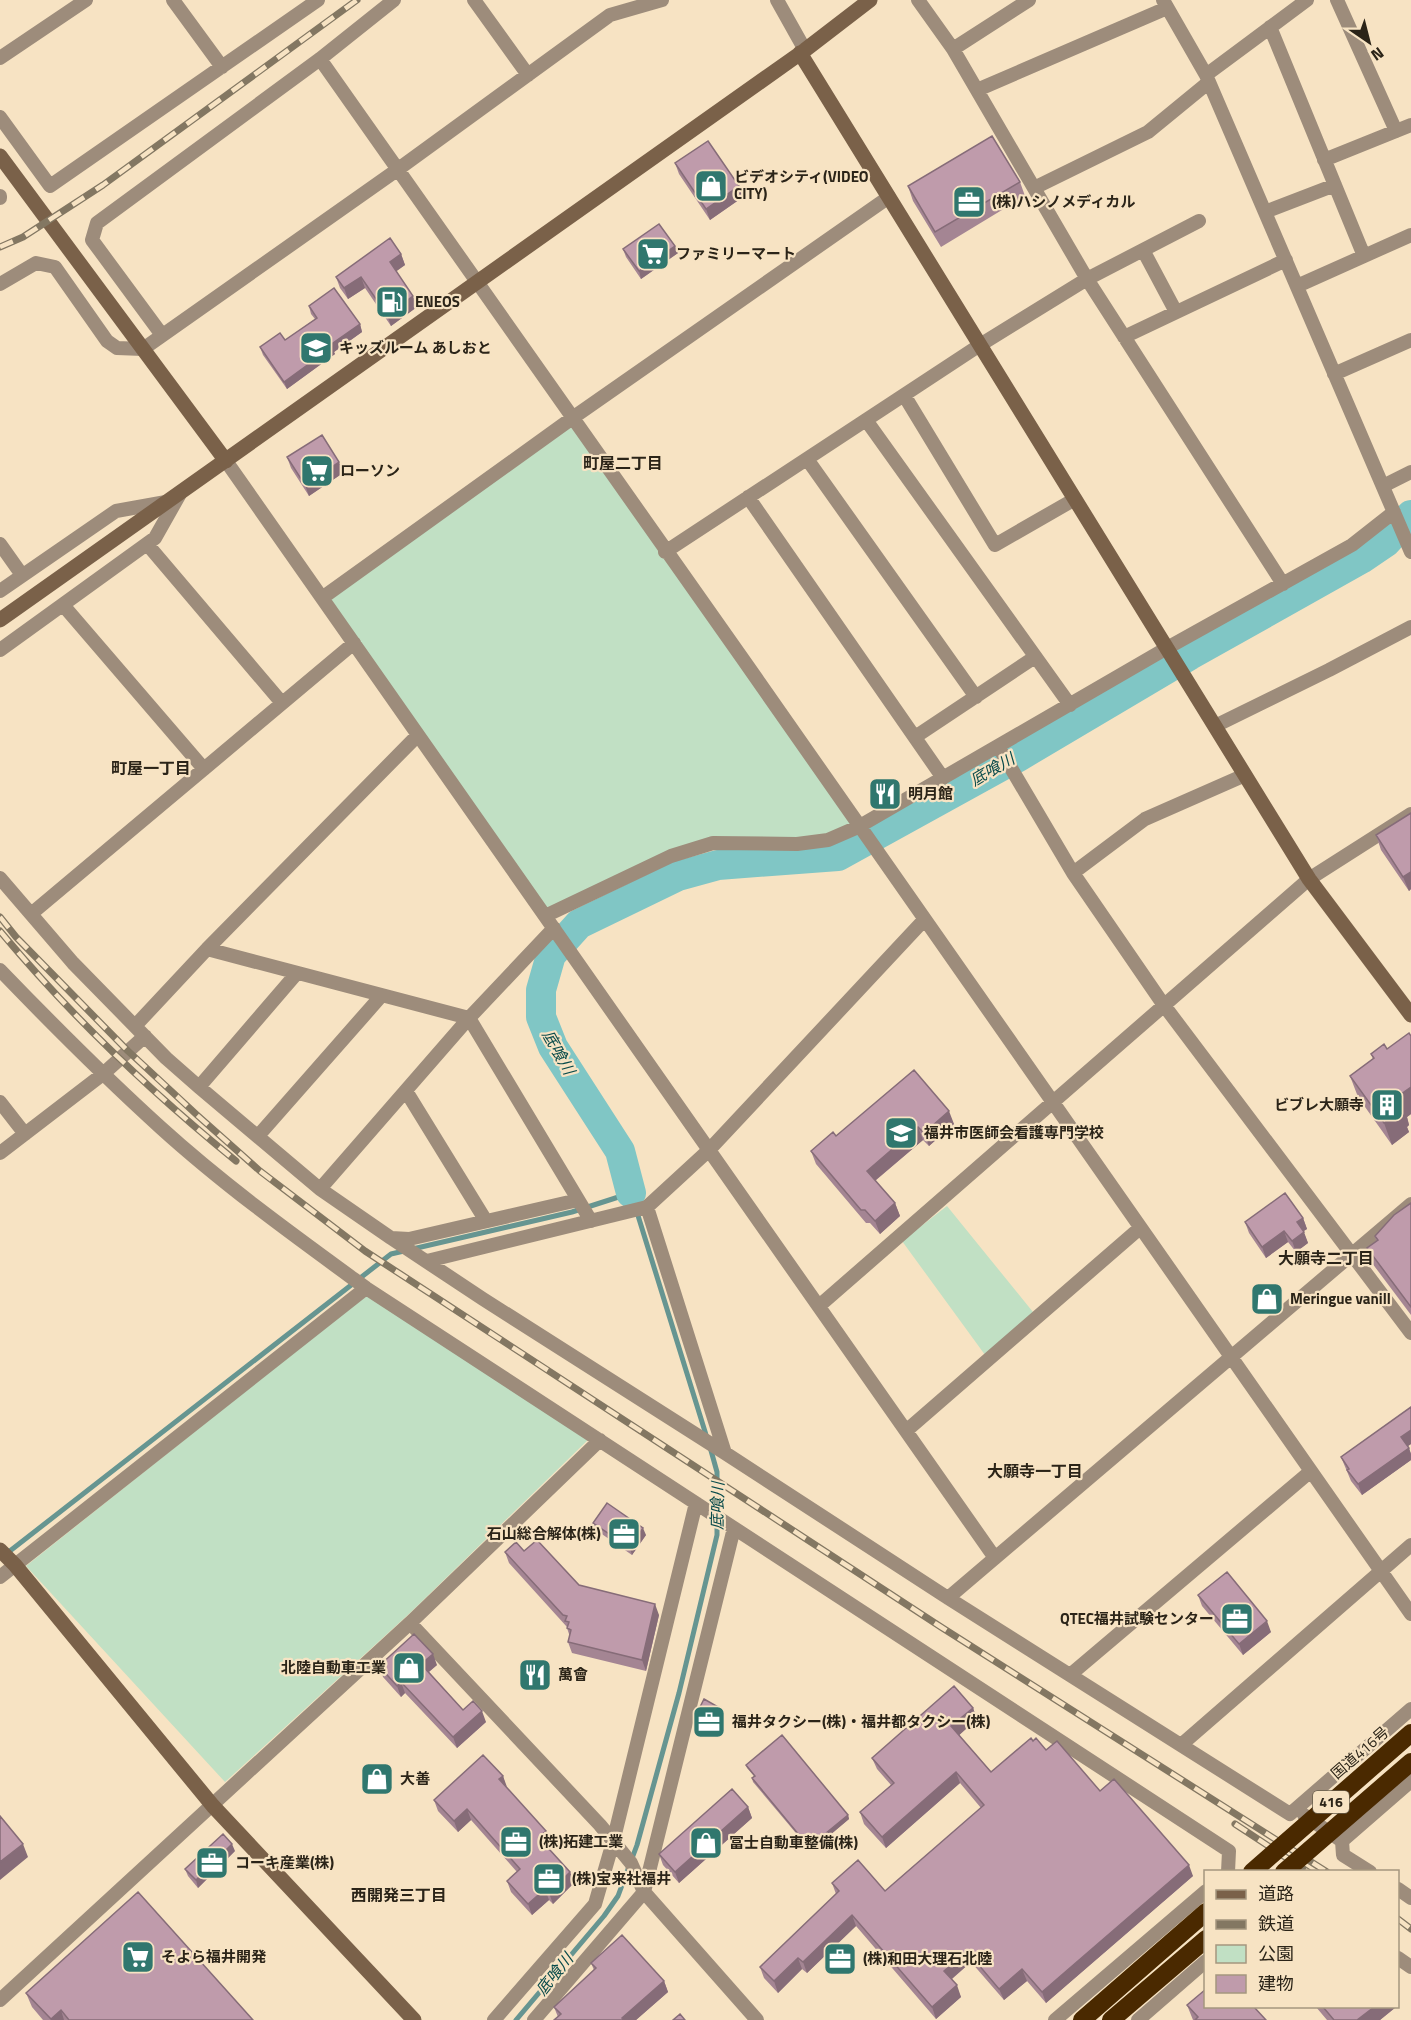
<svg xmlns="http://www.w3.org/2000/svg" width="1411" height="2020" font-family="'Titillium Web','Noto Sans JP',sans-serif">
<rect width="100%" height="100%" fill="#f7e3c3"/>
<path fill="#c1e0c4" d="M571 419 858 827 797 844 700 847 545 916 322 598Z
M947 1206 1037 1317 988 1359 902 1241Z
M371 1291 593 1435 410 1613 225 1782 26 1566Z"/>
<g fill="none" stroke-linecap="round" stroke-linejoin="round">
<path stroke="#669591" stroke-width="5" d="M6 1554 391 1254 572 1212 631 1193 707 1438
M516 2020 604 1916 618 1896 637 1845 679 1693 717 1535V1472L710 1447"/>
<path stroke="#80c6c5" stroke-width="30" d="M631 1193 620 1151 553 1047 541 1017V990L551 955 579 924 678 876 718 865 838 856 1018 757 1190 655 1361 559 1386 542 1411 515"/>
<path stroke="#9d8c7b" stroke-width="14" d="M173 0 222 67
M474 0 528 75
M777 0 805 50
M918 0 953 49 1087 279 1283 584
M1163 0 1206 75 1411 552
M1337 0 1396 131
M1270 27 1364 256
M953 49 1029 0
M0 58 86 0
M320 59 740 655 1411 1614
M1206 75 1307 0
M977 90 1167 8
M0 117 50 186 318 0
M1324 160 1411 125
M1034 188 1148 132 1209 82
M0 196V198
M1265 212 1335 185
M1143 250 1176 312
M0 284 36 263 55 267 107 341 117 348 143 349 397 170 610 15 662 0
M1297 286 1411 235
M162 335 92 240 97 223 320 59 394 0
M1124 337 1286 260
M1334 374 1411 340
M904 395 995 545 1075 499
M866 420 1070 705
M807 459 976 697
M226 461 995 1558
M1383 486 1411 472
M748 497 943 778
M0 544 22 575
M147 544 282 703
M665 552 980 345 1087 279 1199 221
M0 591 116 511 166 502
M322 598 571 419 889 197
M63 605 204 769
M0 650 155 538 181 492
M1215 726 1329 670 1411 627
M915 737 1035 657
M998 746 1073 873 1163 1004 1411 1333
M1073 873 1145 819 1245 775
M0 878 73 963 166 1058 199 1087 320 1189 391 1238 409 1239 578 1200
M31 914 354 643
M545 916 671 856 713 843 797 844 828 840 858 827 1167 648 1352 545 1394 512
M207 949 469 1018 591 1221
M0 970C52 1024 105 1077 160 1127 225 1186 296 1237 366 1288L1229 1851 1228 1872
M135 1026 207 949 418 735
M199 1087 297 973
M406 1091 486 1221
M0 1102 25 1134
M258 1136 382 995
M0 1153 103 1074 145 1036
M320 1189 469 1018 554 928
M647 1207 725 1453
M391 1238 483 1299 725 1453 948 1598 1290 1814 1411 1709
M427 1261 647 1207 709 1150 924 920
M819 1306 1309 879 1411 814
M906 1431 1140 1228
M0 1577 366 1288
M948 1598 1411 1204
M410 1623 600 1825 631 1863 644 1892 757 2020
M1070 1675 1311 1471
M1181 1745 1411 1545
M1304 1815 1342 1841 1343 1855 1370 1872
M1342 1841 1411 1781
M1398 1889 1411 1898
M1398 1958 1411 1967
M0 2000 410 1623 600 1440
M494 2020 595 1904 613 1842 696 1503
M534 2020 644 1892 734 1528
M1055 2020 1206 1891
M1138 2020 1206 1961"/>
<path stroke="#7a6149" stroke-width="15" d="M800 53 1309 879 1411 1015
M0 156 226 461
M0 620 805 50 870 0
M0 1550 15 1565 213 1806 414 2020"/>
<path stroke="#4a2900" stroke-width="18" d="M1082 2020 1206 1912
M1111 2020 1206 1939"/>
<g stroke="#837762" stroke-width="7">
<path id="rail" d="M0 247 23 237 103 185 357 0
M0 917 16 937 128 1051 197 1115 260 1171 365 1251 941 1627 1327 1872
M0 931C70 1015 151 1092 236 1161
M1235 1824 1308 1872
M1398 1919 1411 1929"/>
</g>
<use href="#rail" stroke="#f7e3c3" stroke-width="4.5" stroke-dasharray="14" stroke-linecap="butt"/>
<path stroke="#4a2900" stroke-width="18" d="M1252 1872 1411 1733
M1284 1872 1411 1762"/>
</g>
<path fill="#a48593" d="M675 163 739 186 743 197 710 220 679 174Z
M1020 182 1025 196 941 247 913 201 908 186Z
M623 249 678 253 641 279 626 257Z
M401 254 405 265 396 271 417 307 391 326 365 288 348 299 340 288 336 277Z
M309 306 360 324 362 332 334 352 335 354 287 389 263 355 260 347 285 340 315 319 311 314Z
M287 457 343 473 309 496 291 468Z
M1411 813V889L1409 891 1381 850 1376 835Z
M1411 1036V1114L1407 1117 1409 1125 1407 1127 1409 1132 1392 1145 1358 1097 1350 1076 1373 1059 1371 1054 1387 1049Z
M914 1070 954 1124 929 1146 923 1140 875 1181 895 1203 900 1216 880 1234 870 1223H866L816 1164 811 1151 836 1136Z
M1411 1203V1315L1372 1263 1367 1248 1376 1241 1375 1236Z
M1303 1218 1307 1229 1303 1231 1308 1243 1296 1252 1288 1242 1266 1258 1249 1233 1245 1222Z
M1411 1407V1444L1408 1446 1411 1454V1460L1362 1495 1351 1481 1341 1457Z
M593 1523 646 1535 632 1555 596 1530Z
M524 1551 579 1585 659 1615 646 1671 572 1653 568 1642 570 1637 567 1628V1627L509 1563 505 1552Z
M1198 1595 1271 1632 1243 1655 1202 1606Z
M437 1665 429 1672 463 1710 486 1722 457 1748 405 1693 401 1697 383 1677 379 1666Z
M973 1708 977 1719 959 1735 991 1772 1033 1741 1100 1791 1193 1876 1046 2003 1027 1981 1004 2000 971 1962 952 1979 961 1997 936 2019 856 1926 807 1973 802 1969 778 1993 764 1978 760 1967 836 1894 832 1883 885 1891 981 1808 960 1783 886 1848 864 1824 860 1812 891 1785 877 1769 872 1758Z
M723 1715 714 1733 698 1724 695 1717Z
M746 1765 848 1815 849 1819 811 1851 753 1782 752 1778 754 1776 747 1768Z
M503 1776 506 1787 550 1842 546 1846 570 1872 574 1883 553 1904 549 1900 532 1915 511 1892 507 1881 517 1872 471 1820 458 1832 438 1811 434 1800Z
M748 1807 752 1818 679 1883 663 1865 659 1854Z
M235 1851 198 1888 188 1876 185 1869Z
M591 1963 664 1981 668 1992 636 2020H554L558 2017 554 2007 594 1970Z
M26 1993 253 2020H43L32 2007Z
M1187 2005 1266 2020H1193Z
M1316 2007H1396L1380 2020H1327Z"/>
<path fill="#866c78" d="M739 186 743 197 710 220 706 209Z
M675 246 678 253 641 279 639 271Z
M401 254 405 265 394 273 390 262Z
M361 277 365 288 348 299 344 288Z
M413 296 417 307 391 326 387 315Z
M360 324 362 332 334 352 335 354 287 389 284 382 330 345Z
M339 462 343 473 309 496 305 485Z
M1411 872V889L1409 891 1403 877Z
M1411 1087V1114L1407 1117 1409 1125 1407 1127 1409 1132 1392 1145 1384 1123 1398 1107 1397 1097Z
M949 1111 954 1124 929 1146 924 1133Z
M918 1127 923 1140 871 1184 867 1171Z
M895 1203 900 1216 880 1234 875 1221Z
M1303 1218 1307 1229 1301 1233 1297 1222Z
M1284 1231 1288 1242 1266 1258 1262 1247Z
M1304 1232 1308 1243 1296 1252 1292 1241Z
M1411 1430V1444L1405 1448 1401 1437Z
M1409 1448 1411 1454V1460L1362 1495 1358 1484Z
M643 1528 646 1535 632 1555 630 1548Z
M655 1604 659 1615 646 1671 642 1660Z
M1267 1621 1271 1632 1243 1655 1239 1644Z
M433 1654 437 1665 425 1675 421 1664Z
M401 1682 405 1693 401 1697 397 1686Z
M720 1708 723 1715 714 1733 711 1726Z
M973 1708 977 1719 956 1738 951 1726Z
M482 1711 486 1722 457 1748 453 1737Z
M956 1772 960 1783 886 1848 882 1837Z
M503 1776 507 1787 499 1779Z
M748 1807 752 1818 679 1883 675 1872Z
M467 1809 471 1820 458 1832 454 1821Z
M848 1815 849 1819 811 1851 809 1847Z
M546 1831 550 1842 543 1849 539 1838Z
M23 1844 28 1857 0 1880V1862Z
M232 1844 235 1851 198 1888 196 1880Z
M1189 1865 1193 1876 1046 2003 1042 1992Z
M570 1872 574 1883 553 1904 549 1893Z
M545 1889 549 1900 532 1915 528 1904Z
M852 1915 856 1926 807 1973 803 1962Z
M967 1951 971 1962 948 1982 944 1971Z
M798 1958 802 1969 778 1993 774 1981Z
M1022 1969 1027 1981 1004 2000 999 1989Z
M664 1981 668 1992 636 2020H623L622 2018Z
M957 1985 961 1997 936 2019 932 2007Z
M1374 2007H1396L1380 2020H1357Z
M61 2010 64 2020H51V2019Z"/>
<path fill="#bf9bab" stroke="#866c78" stroke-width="1.5" d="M992 136 1020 182 935 232 908 186Z
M708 141 739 186 706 209 675 163Z
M659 224 675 246 639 271 623 249Z
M390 238 401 254 390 262 413 296 387 315 361 277 344 288 336 277Z
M334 288 360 324 330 345 332 347 284 382 260 347 280 333 285 340 317 318 309 306Z
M322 435 339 462 305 485 287 457Z
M1411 813V872L1403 877 1376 835Z
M1409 1033 1411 1036V1087L1397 1097 1402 1104 1398 1107 1401 1111 1384 1123 1350 1076 1374 1058 1371 1054 1384 1044 1387 1049Z
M914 1070 949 1111 924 1133 918 1127 867 1171 895 1203 875 1221 865 1210H861L811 1151 833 1132 836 1136Z
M1285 1193 1303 1218 1297 1222 1304 1232 1292 1241 1284 1231 1262 1247 1245 1222Z
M1411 1203V1307L1367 1248 1378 1240 1375 1236 1394 1215Z
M1411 1407V1430L1401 1437 1409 1448 1358 1484 1347 1470 1349 1469 1341 1457Z
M607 1503 643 1528 630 1548 593 1523Z
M537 1540 579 1585 655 1604 642 1660 568 1642 571 1630 567 1628 569 1622 565 1621 567 1616 563 1615 505 1552 516 1542 524 1551Z
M1227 1572 1267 1621 1239 1644 1198 1595Z
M414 1634 433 1654 421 1664 463 1710 473 1701 482 1711 453 1737 401 1682 397 1686 379 1666Z
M954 1686 973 1708 951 1726 991 1772 1031 1738 1033 1741 1036 1738 1046 1750 1057 1741 1100 1791 1114 1779 1189 1865 1042 1992 1022 1969 999 1989 967 1951 944 1971 957 1985 932 2007 852 1915 803 1962 798 1958 774 1981 760 1967 839 1891 832 1883 858 1860 885 1891 984 1805 956 1772 882 1837 860 1812 894 1783 872 1758Z
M704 1699 720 1708 711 1726 695 1717Z
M782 1735 848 1815 809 1847 752 1778 755 1776 746 1765Z
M483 1755 503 1776 499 1779 546 1831 539 1838 570 1872 549 1893 545 1889 528 1904 507 1881 520 1869 467 1809 454 1821 434 1800Z
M732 1789 748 1807 675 1872 659 1854Z
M0 1816 23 1844 0 1862Z
M223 1834 232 1844 196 1880 185 1869Z
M138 1892 253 2020H69L61 2010 51 2019 26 1993Z
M622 1935 664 1981 622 2018 624 2020H554L561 2014 554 2007 596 1968 591 1963Z
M1206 1989V2007H1254L1266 2020H1195L1198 2017 1187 2005Z
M1323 2007H1374L1357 2020H1334Z
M680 2014 685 2020H673Z"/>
<defs>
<g id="shop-square" transform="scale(1.725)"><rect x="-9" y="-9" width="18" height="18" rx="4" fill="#30776e" stroke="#f7e3c3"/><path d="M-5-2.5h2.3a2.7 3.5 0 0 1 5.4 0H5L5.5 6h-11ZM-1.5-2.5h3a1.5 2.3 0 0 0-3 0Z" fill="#fff"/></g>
<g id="office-square" transform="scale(1.725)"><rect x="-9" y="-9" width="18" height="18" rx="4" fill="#30776e" stroke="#f7e3c3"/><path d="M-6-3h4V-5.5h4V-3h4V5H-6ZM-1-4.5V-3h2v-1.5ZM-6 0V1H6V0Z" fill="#fff"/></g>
<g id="supermarket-square" transform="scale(1.725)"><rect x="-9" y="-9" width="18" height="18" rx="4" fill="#30776e" stroke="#f7e3c3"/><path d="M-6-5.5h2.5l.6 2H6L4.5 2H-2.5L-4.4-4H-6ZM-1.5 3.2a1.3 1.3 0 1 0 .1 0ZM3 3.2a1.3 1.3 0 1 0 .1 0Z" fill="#fff"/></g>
<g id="fuel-square" transform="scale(1.725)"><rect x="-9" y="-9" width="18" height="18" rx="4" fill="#30776e" stroke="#f7e3c3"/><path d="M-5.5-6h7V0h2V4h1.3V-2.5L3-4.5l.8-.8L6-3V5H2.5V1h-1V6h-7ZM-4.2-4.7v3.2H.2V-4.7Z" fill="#fff"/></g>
<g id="school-square" transform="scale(1.725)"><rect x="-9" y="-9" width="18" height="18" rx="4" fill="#30776e" stroke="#f7e3c3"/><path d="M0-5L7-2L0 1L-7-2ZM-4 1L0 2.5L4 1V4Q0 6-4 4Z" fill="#fff"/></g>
<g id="restaurant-square" transform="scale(1.725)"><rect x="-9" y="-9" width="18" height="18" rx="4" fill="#30776e" stroke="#f7e3c3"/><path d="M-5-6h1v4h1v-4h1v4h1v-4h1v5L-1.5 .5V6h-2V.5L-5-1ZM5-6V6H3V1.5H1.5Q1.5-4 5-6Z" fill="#fff"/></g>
<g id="building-square" transform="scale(1.725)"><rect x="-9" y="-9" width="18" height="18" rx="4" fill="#30776e" stroke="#f7e3c3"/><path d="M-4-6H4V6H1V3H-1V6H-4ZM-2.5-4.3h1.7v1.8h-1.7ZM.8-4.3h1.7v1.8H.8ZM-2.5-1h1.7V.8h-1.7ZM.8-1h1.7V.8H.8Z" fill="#fff"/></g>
<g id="university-square" transform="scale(1.725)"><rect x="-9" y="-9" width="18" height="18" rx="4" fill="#30776e" stroke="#f7e3c3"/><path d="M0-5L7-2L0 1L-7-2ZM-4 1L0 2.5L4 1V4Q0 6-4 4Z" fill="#fff"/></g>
</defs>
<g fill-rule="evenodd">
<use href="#shop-square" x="711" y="186"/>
<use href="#office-square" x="969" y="202"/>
<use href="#supermarket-square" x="653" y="254"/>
<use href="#fuel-square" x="392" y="302"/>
<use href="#school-square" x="316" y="348"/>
<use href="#supermarket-square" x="317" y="471"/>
<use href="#restaurant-square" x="885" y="794"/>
<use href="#building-square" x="1387" y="1105"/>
<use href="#university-square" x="901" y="1133"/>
<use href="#shop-square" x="1267" y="1299"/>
<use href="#office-square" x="624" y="1534"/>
<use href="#office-square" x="1237" y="1619"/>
<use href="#shop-square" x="409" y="1668"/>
<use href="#restaurant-square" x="535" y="1675"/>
<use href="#office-square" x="709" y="1722"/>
<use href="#shop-square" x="377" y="1779"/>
<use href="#office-square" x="516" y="1842"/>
<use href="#shop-square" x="706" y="1843"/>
<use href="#office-square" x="212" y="1863"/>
<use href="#office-square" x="549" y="1879"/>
<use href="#supermarket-square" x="138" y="1957"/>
<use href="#office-square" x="840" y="1959"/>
</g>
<g text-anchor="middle" stroke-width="4.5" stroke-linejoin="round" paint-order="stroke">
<rect fill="#f7e3c3" stroke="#685d4b" stroke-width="1.5" x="1313" y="1791" width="36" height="22" rx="4.5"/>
<g font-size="14" font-weight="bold" fill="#2b2418">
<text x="1331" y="1807">416</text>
</g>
<g font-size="15" font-weight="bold" fill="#2b2418" stroke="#f7e3c3" text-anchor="start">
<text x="734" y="182">ビデオシティ(VIDEO<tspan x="734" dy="17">CITY)</tspan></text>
<text x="992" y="207">(株)ハシノメディカル</text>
<text x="676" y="259">ファミリーマート</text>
<text x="415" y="307">ENEOS</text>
<text x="339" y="353">キッズルーム あしおと</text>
<text x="340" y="476">ローソン</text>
<text x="908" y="799">明月館</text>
<text x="1364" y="1110" text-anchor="end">ビブレ大願寺</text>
<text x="924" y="1138">福井市医師会看護専門学校</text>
<text x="1290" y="1304">Meringue vanill</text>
<text x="601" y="1539" text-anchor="end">石山総合解体(株)</text>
<text x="1214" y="1624" text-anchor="end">QTEC福井試験センター</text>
<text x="386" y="1673" text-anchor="end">北陸自動車工業</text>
<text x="558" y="1680">萬會</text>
<text x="732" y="1727">福井タクシー(株)・福井都タクシー(株)</text>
<text x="400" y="1784">大善</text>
<text x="539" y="1847">(株)拓建工業</text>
<text x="729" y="1848">冨士自動車整備(株)</text>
<text x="235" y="1868">コーキ産業(株)</text>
<text x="572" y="1884">(株)宝来社福井</text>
<text x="161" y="1962">そよら福井開発</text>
<text x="863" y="1964">(株)和田大理石北陸</text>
</g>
<g font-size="15" fill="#2b2418" stroke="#f7e3c3">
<text transform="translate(1360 1753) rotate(-41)" y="5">国道416号</text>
</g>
<g font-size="16" font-weight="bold" fill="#2b2418" stroke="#f7e3c3">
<text x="623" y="469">町屋二丁目</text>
<text x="151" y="774">町屋一丁目</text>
<text x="1326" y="1264">大願寺二丁目</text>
<text x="1035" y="1477">大願寺一丁目</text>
<text x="399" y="1901">西開発三丁目</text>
</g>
<g font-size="16" font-style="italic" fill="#094b4b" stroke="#f7e3c3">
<text transform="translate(992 769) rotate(-30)" y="6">底喰川</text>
<text transform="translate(559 1052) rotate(61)" y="6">底喰川</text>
<text transform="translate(717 1506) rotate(-89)" y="6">底喰川</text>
<text transform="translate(554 1974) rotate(-51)" y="6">底喰川</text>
</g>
</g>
<rect x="1204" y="1870" width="195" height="138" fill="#f7e3c3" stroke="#a5977f" stroke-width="1.5"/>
<rect x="1216" y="1890" width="30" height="9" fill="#7a6149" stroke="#a5977f" stroke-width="1.5"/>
<text x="1258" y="1900" font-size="18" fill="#2b2418">道路</text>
<rect x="1216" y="1920" width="30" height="9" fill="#837762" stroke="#a5977f" stroke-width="1.5"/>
<text x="1258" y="1930" font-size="18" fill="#2b2418">鉄道</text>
<rect x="1216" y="1945" width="30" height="18" fill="#c1e0c4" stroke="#a5977f" stroke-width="1.5"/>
<text x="1258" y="1960" font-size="18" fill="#2b2418">公園</text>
<rect x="1216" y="1975" width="30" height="18" fill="#bf9bab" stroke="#a5977f" stroke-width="1.5"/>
<text x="1258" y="1990" font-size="18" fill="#2b2418">建物</text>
<g transform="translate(1369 42) rotate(145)" stroke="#f7e3c3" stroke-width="4.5" paint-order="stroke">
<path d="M0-4.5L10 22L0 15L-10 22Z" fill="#2b2418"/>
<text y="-9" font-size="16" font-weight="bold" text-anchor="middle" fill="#2b2418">N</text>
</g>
</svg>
